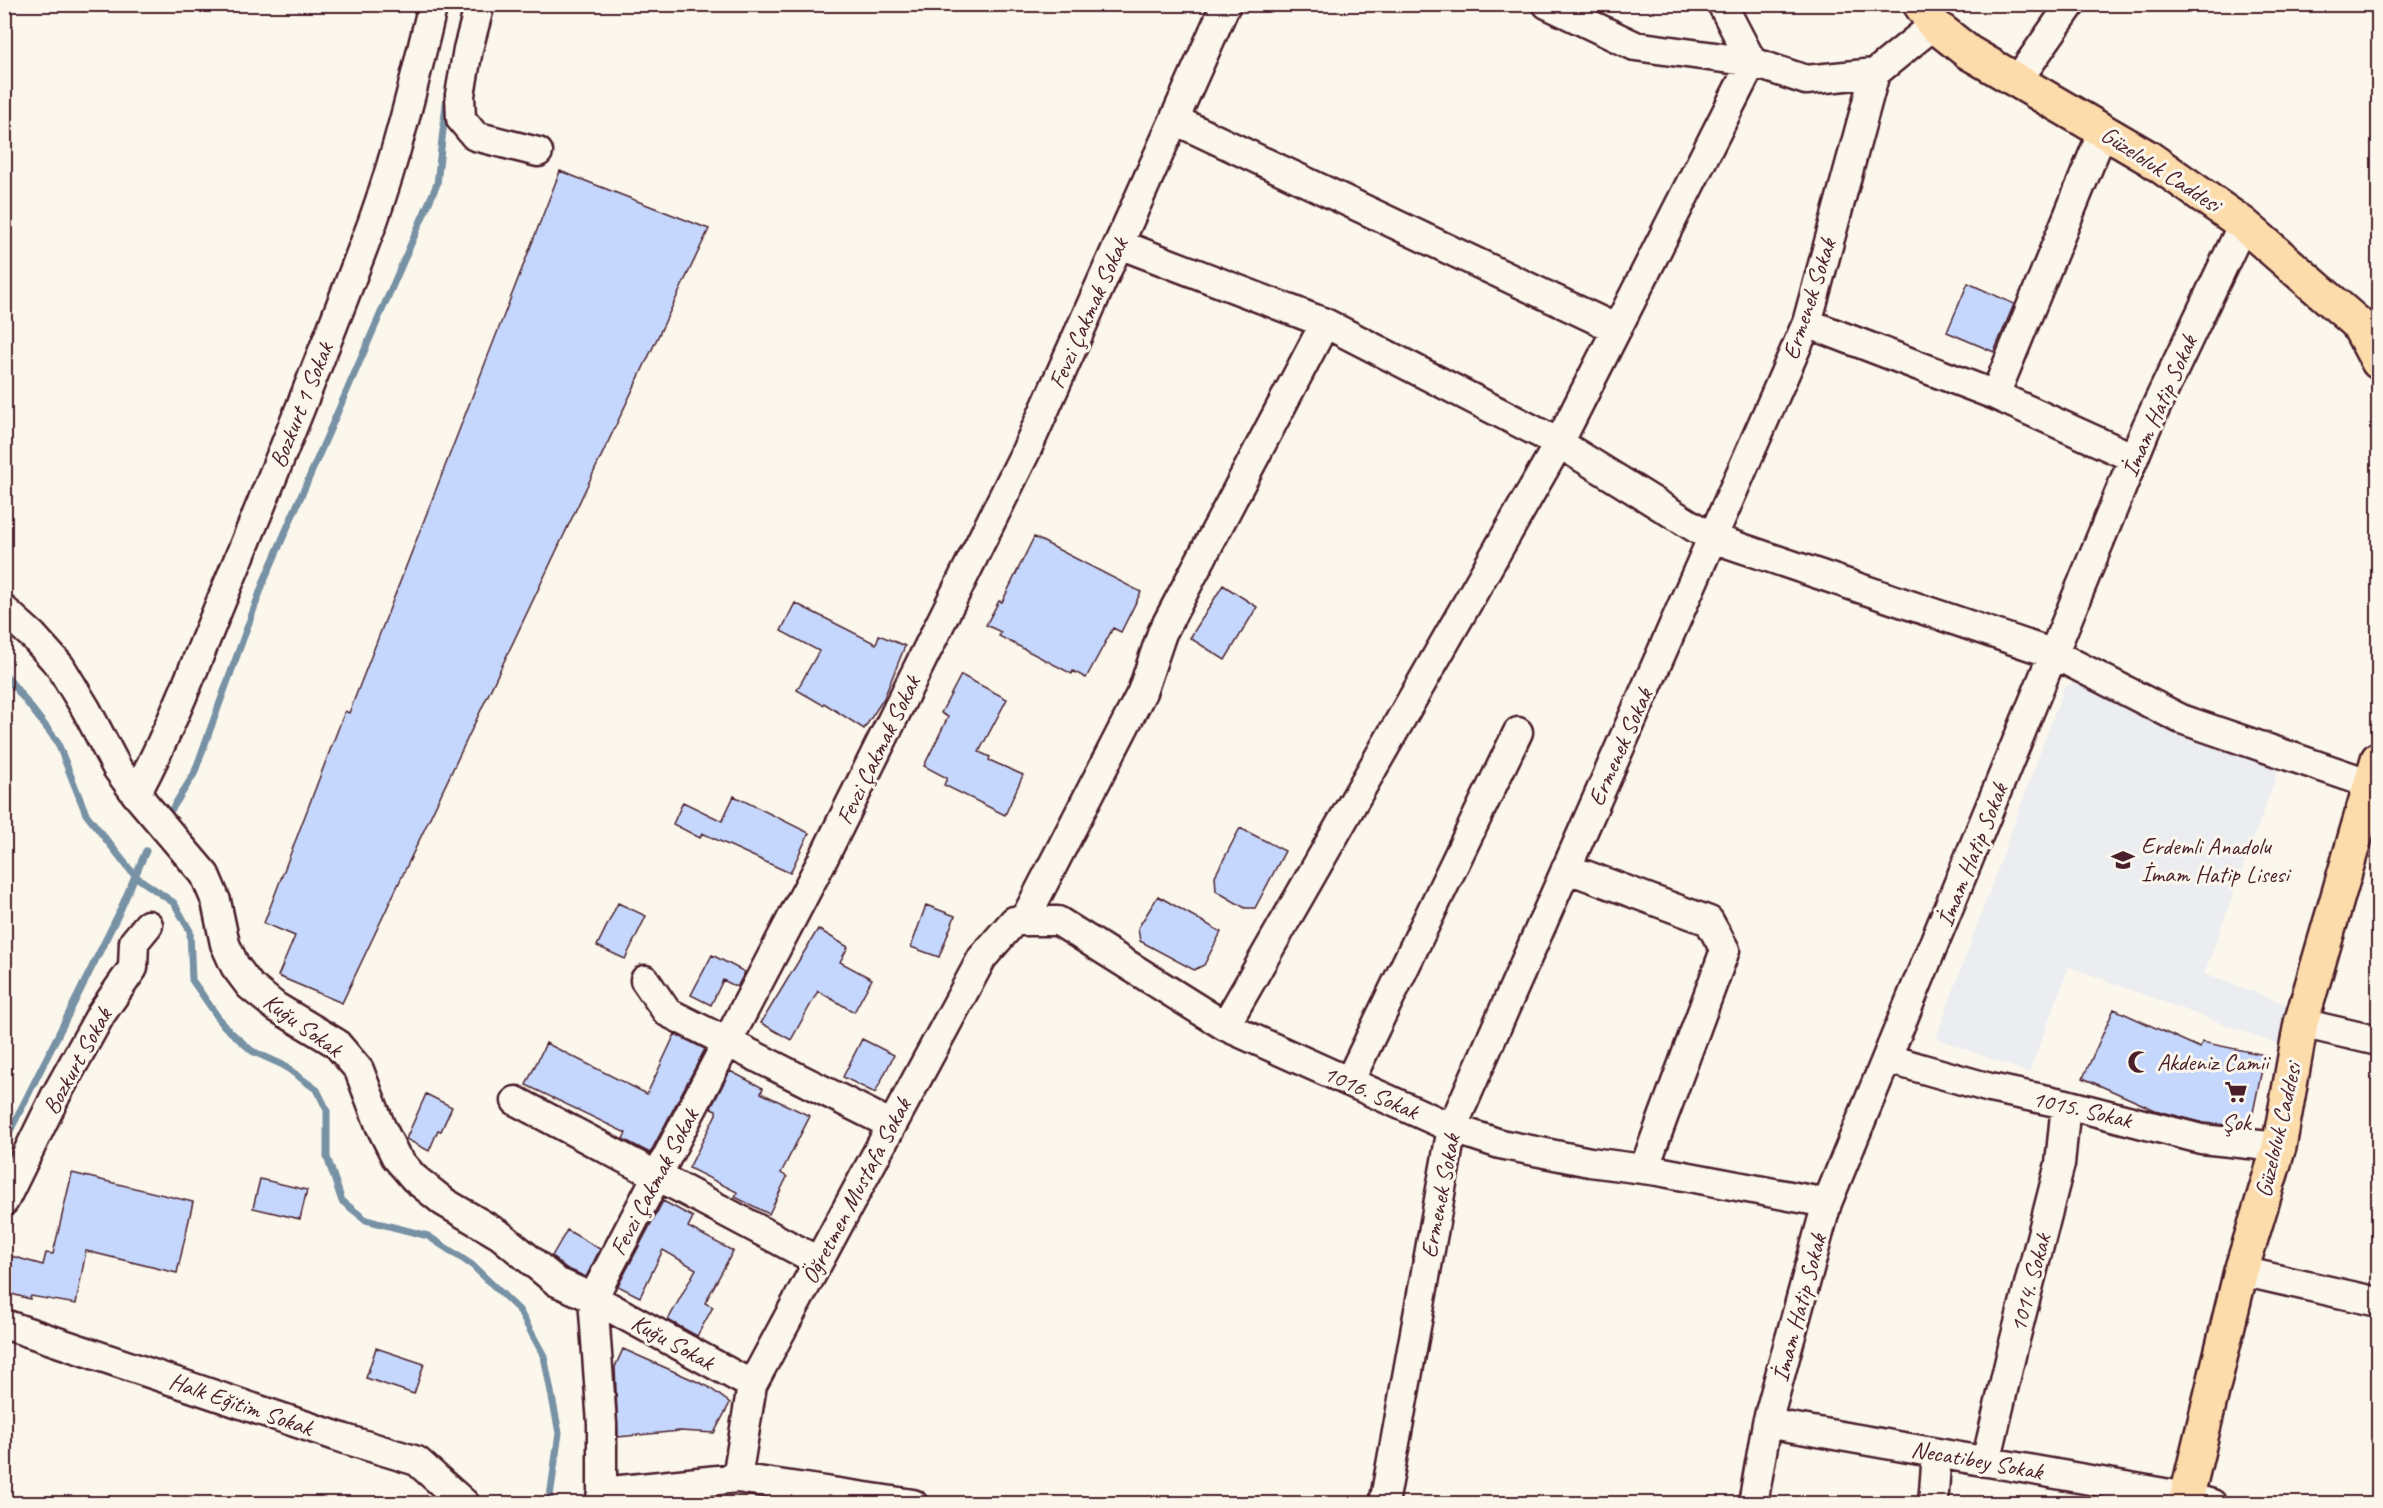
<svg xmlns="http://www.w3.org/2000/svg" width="2383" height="1508" font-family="Caveat,sans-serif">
<rect width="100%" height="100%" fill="#fbf7ec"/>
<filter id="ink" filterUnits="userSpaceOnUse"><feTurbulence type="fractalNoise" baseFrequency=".0167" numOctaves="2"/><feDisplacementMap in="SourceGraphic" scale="12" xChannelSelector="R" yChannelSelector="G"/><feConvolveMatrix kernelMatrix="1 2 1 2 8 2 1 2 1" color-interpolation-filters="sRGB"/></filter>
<g filter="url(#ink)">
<path fill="#ebedf1" d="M2083 678 2285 753 2204 974 2292 1006 2278 1044 2069 967 2029 1073 1936 1038 2064 687Z"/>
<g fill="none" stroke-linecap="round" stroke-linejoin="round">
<path stroke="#7791a5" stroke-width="7" d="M4 673 57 741 86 814 135 876 174 903 190 931 192 980 224 1026 252 1051 283 1065 317 1090 327 1110V1157L342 1201 366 1220 428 1236 472 1265 519 1310 544 1356 559 1433 549 1504
M172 809 194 774 264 581 437 184 447 95
M4 1143 118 915 146 851"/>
</g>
<path fill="#c5d7fd" stroke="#4a1f2b" stroke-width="1.5" d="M560 171 709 229 342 1003 278 976 295 936 264 923 345 711 349 713Z
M1968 283 2014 304 1994 352 1947 332Z
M1034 537 1141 592 1121 632 1113 628 1086 678 1073 671 1072 674 999 636 1001 632 986 625 999 601 1002 602Z
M1223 585 1257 607 1225 660 1190 638Z
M795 603 876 644 879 635 905 646 884 698 864 729 824 703 823 705 797 690 819 651 781 631Z
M961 675 1007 699 979 752 990 757 989 760 1023 775 1005 815 944 785 947 778 924 766 948 717 941 713Z
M734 796 809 833 790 873 702 833 700 838 673 824 683 802 722 821Z
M1240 828 1285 851 1255 908H1245L1216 891 1215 876Z
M1158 896 1221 932 1204 965 1194 970 1140 941 1138 928Z
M618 903 646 916 625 959 597 946Z
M926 905 955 916 939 957 911 947Z
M818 929 848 947 840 962 872 979 854 1012 818 991 791 1040 761 1023Z
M712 955 745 972 737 987 723 980 711 1005 691 995Z
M2114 1009 2200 1048 2202 1042 2265 1055 2250 1127 2204 1123 2155 1110 2083 1078Z
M675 1034 705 1049 650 1153 623 1139 626 1133 526 1085 546 1043 647 1094Z
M862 1039 894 1055 875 1093 843 1077Z
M730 1071 763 1088 761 1093 810 1116 781 1173 787 1177 769 1214 735 1197 737 1192 689 1168 716 1114V1110L711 1108Z
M426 1094 452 1107 441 1131 438 1130 429 1151 406 1139Z
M72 1173 193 1202 177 1273 86 1251 76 1304 31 1296 30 1299 4 1292V1254L43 1265 46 1253 53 1254Z
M260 1179 307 1190 300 1219 253 1208Z
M663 1201 693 1217 688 1227 733 1251 705 1303 713 1307 697 1336 668 1320 696 1269 663 1250 640 1297 618 1286Z
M567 1230 600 1249 586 1277 566 1268 552 1256Z
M376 1348 424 1364 414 1394 366 1378Z
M623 1349 707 1386 730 1403 714 1433 680 1431 618 1437 615 1367Z"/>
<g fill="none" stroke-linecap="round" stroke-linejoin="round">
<g stroke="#4a1f2b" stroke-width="33">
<path id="minor" d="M480 4 468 49 460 95 461 119 475 136 538 152
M1547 4 1635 46 1752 62 1806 80 1875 73
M2017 81 2071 4
M1175 120 1617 329
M1119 244 1325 323 1559 443 1712 538 2054 654 2181 719 2371 784
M1807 323 1995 395 2134 458
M1995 395 2103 131
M4 610 33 636 60 666 86 709 117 768 136 794 205 875 216 901 225 944 235 966 250 986 276 1007 336 1043 359 1070 380 1125 396 1157 414 1178 444 1202 500 1235 557 1282 593 1298 752 1385
M136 794C172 727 198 657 227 587 277 467 326 346 372 224 398 152 415 79 433 4
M1566 868 1709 921 1725 950 1644 1169
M1024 921 1142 692 1162 633 1325 323
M645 980 667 1012 892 1125
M2301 1023 2378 1041
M1225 1026 1559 443 1752 62 1722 4
M1888 1059 1990 1088 2066 1104 2201 1139 2279 1147
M1349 1082 1518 732
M516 1101 818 1261
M4 1201 56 1095 101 1014 133 968 134 942 148 925
M2241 1271 2378 1302
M4 1324 345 1439 417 1461 465 1504
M1767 1423 2187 1497 2212 1504
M1986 1462 2013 1347 2060 1164 2066 1104
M737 1478 752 1385 982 958 1014 921H1058L1225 1026 1452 1128 1500 1144 1590 1162 1658 1171 1827 1203
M602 1492 737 1478 913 1504
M600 1504 602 1492V1424L593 1298 823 859 1026 451 1226 4
M1384 1504 1452 1128 1807 323 1875 73 1934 25
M1753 1504 1767 1423 1827 1203 2147 426 2243 224
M1933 1504 1937 1453"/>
</g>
<g stroke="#4a1f2b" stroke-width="38">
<path id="major" d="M1920 4 1934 25 1968 52 2149 158 2243 224 2357 323 2378 362
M2185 1504 2241 1271 2279 1147 2301 1023 2378 759"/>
</g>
<use href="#minor" stroke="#fbf7ec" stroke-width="28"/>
<use href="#major" stroke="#fddcac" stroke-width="33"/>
</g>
</g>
<defs>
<g id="school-bare" transform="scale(1.8)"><path d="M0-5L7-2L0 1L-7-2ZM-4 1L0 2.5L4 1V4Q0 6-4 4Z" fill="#4a1f2b" stroke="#fbf7ec" stroke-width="2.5" paint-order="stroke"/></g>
<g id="mosque-bare" transform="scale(1.8)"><path d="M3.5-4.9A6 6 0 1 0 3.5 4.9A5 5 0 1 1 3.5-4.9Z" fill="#4a1f2b" stroke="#fbf7ec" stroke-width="2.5" paint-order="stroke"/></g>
<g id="supermarket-bare" transform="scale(1.8)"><path d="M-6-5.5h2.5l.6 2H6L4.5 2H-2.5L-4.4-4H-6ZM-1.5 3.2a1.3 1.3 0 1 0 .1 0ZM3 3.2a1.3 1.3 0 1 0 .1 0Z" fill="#4a1f2b" stroke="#fbf7ec" stroke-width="2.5" paint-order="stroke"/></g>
</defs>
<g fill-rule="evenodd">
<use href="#school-bare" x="2123" y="860"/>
<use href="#mosque-bare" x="2139" y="1062"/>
<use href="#supermarket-bare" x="2236" y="1092"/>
</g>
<g text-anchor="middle" stroke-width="6" stroke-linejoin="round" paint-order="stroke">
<g font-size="24" fill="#4a1f2b" stroke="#fbf7ec">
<text transform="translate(2161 169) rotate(33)" y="8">Güzeloluk Caddesi</text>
<text transform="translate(1809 299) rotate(-72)" y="8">Ermenek Sokak</text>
<text transform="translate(1088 313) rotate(-66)" y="8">Fevzi Çakmak Sokak</text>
<text transform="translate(301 405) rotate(-68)" y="8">Bozkurt 1 Sokak</text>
<text transform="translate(2159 406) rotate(-66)" y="8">İmam Hatip Sokak</text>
<text transform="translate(1620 747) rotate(-66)" y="8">Ermenek Sokak</text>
<text transform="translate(878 750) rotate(-64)" y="8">Fevzi Çakmak Sokak</text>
<text transform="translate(1972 855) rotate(-68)" y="8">İmam Hatip Sokak</text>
<text transform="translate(303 1025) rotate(36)" y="8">Kuğu Sokak</text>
<text transform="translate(77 1061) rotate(-61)" y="8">Bozkurt Sokak</text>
<text transform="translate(1371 1092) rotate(24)" y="8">1016. Sokak</text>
<text transform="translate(2082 1109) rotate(13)" y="8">1015. Sokak</text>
<text transform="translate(2278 1130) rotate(-77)" y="8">Güzeloluk Caddesi</text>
<text transform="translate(654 1182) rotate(-62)" y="8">Fevzi Çakmak Sokak</text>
<text transform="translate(856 1191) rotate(-62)" y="8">Öğretmen Mustafa Sokak</text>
<text transform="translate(1440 1196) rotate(-79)" y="8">Ermenek Sokak</text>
<text transform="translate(2030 1283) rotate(-75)" y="8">1014. Sokak</text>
<text transform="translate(1799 1308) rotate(-75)" y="8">İmam Hatip Sokak</text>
<text transform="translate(673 1342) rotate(29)" y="8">Kuğu Sokak</text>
<text transform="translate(241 1404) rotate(19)" y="8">Halk Eğitim Sokak</text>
<text transform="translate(1977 1460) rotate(10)" y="8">Necatibey Sokak</text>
</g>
<g font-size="24" fill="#4a1f2b" stroke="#fbf7ec" text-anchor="start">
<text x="2141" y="854">Erdemli Anadolu<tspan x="2141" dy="28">İmam Hatip Lisesi</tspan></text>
<text x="2157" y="1070">Akdeniz Camii</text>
<text x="2236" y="1130" text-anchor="middle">Şok</text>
</g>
</g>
<rect width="2383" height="1508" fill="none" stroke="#fbf7ec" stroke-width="24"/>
<rect x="12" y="12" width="2359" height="1484" fill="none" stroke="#4a1f2b" stroke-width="2" filter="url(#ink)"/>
</svg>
